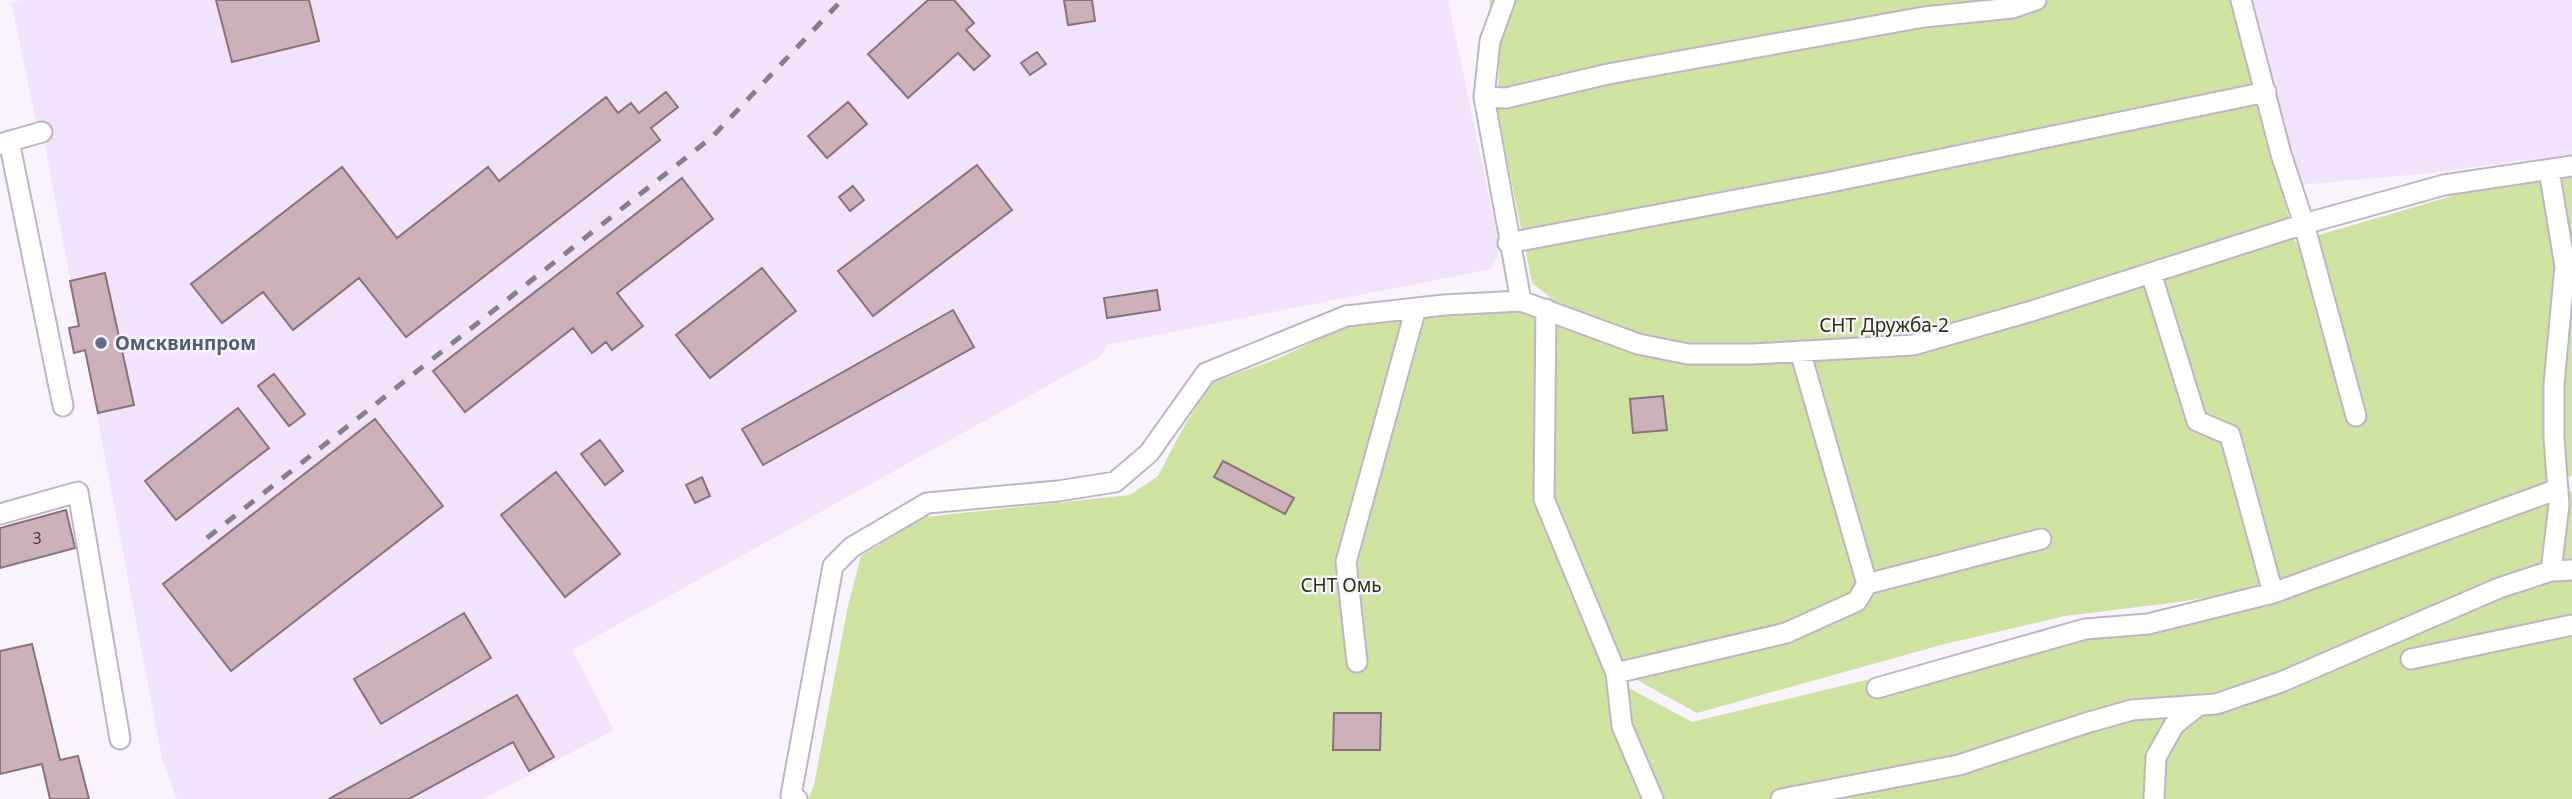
<svg xmlns="http://www.w3.org/2000/svg" width="2572" height="799" font-family="'Noto Sans',sans-serif">
<rect width="100%" height="100%" fill="#f9f3fd"/>
<path fill="#f1e3fb" d="M23 0H1448L1499 245 1497 258 1491 269 1107 345 1101 356 572 650 614 730 483 799H177L162 759 85 351 74 353 69 328 79 325 45 146 35 116 11 2Z
M2250 0H2572V154L2431 173 2299 185Z"/>
<path fill="#cde39f" d="M1489 0H2234L2295 242 2459 194 2572 175V476L2517 492 2299 582 2179 602 2065 616 1941 645 1697 713 1624 673 1548 493 1547 421 1557 325 1551 298 1532 283 1497 110 1500 49Z
M1519 311 1540 319 1539 500 1614 680 1692 722 1879 677 2054 628 2152 619 2297 595 2505 519 2572 491V799H808L814 785 848 606 861 556 925 517 1130 495 1158 476 1182 430 1211 383 1277 359 1349 325 1438 314Z"/>
<path fill="#ccb1ba" stroke="#8a727b" stroke-width="2" d="M216 0H309L319 41 232 62Z
M928 0H954L974 23 966 30 990 56 974 70 958 53 908 98 868 54Z
M1064 0H1092L1095 21 1068 25Z
M1037 52 1046 64 1030 75 1021 63Z
M666 92 678 107 651 128 660 140 406 337 359 278 293 330 263 292 222 323 191 284 342 167 397 238 488 167 499 181 606 97 618 113 631 103 639 113Z
M848 102 867 124 827 158 808 136Z
M977 165 1012 210 873 316 838 271Z
M682 178 713 219 617 293 643 326 612 350 606 342 592 353 573 328 465 412 433 371Z
M853 186 864 200 850 211 839 197Z
M762 268 796 311 710 378 676 335Z
M105 273 134 405 98 413 85 350 74 353 69 328 79 326 70 281Z
M1157 290 1160 310 1107 318 1104 298Z
M953 310 974 347 763 465 742 429Z
M274 374 305 414 289 426 258 386Z
M1663 396 1667 430 1633 433 1630 399Z
M238 408 269 448 176 520 145 481Z
M375 419 443 506 231 671 163 584Z
M600 440 623 471 605 485 581 454Z
M1223 461 1294 498 1285 514 1214 477Z
M556 472 620 554 565 597 501 515Z
M702 477 710 496 695 503 686 485Z
M66 510 75 548 0 568V528Z
M464 613 491 658 381 724 354 679Z
M32 644 60 760 78 756 89 799H50L42 764 0 774V651Z
M517 695 554 757 529 771 513 742 409 799H329Z
M1334 713H1381L1380 750H1333Z"/>
<g fill="none" stroke-linecap="round" stroke-linejoin="round">
<g stroke="#bfb3c9" stroke-width="23">
<path id="minor" d="M1505 0 1490 41 1484 97 1521 301
M2241 0 2281 154 2304 224 2356 416
M1484 97 1506 98 1608 74 1924 17 2012 8 2036 0
M9 141 63 406
M0 144 42 132
M2549 170 2565 266 2554 384V438L2559 505 2551 571
M1508 243 1826 183 2266 92
M2151 273 2197 421 2230 435 2273 593
M1546 309 1544 499 1616 673 1622 726 1653 799
M0 514 78 492 120 739
M1867 584 2041 539
M2411 659 2572 625
M1357 662 1346 562 1416 308
M1616 673 1786 633 1857 601 1867 584 1800 351
M1877 688 2085 629 2148 624 2273 593 2558 489
M797 799 791 795 833 566 852 547 927 503 1058 491 1115 482 1149 453 1206 373 1346 316 1444 305 1521 301 1638 344 1688 354H1753L1913 345 2032 311 2304 224 2444 185 2572 166
M1781 799 1959 765 2086 723 2132 710 2216 704 2281 682 2499 588 2551 571 2572 570
M2154 799 2156 757 2174 725 2198 706"/>
</g>
<use href="#minor" stroke="#fff" stroke-width="19"/>
<path stroke="#858088" stroke-width="5" stroke-dasharray="12 12" stroke-linecap="butt" d="M207 538 712 137 842 0"/>
</g>
<circle fill="#5c6f8a" stroke="#f9f3fd" stroke-width="2.5" cx="101" cy="343" r="7"/>
<g text-anchor="middle" stroke-width="5" stroke-linejoin="round" paint-order="stroke">
<g font-size="16" fill="#443a42">
<text x="37" y="544">3</text>
</g>
<g font-size="19" fill="#2a350e" stroke="#f9f3fd">
<text x="1884" y="332">СНТ Дружба-2</text>
<text x="1341" y="592">СНТ Омь</text>
</g>
<g font-size="19" font-weight="bold" fill="#4e5e75" stroke="#f9f3fd" text-anchor="start">
<text x="115" y="350">Омсквинпром</text>
</g>
</g>
</svg>
